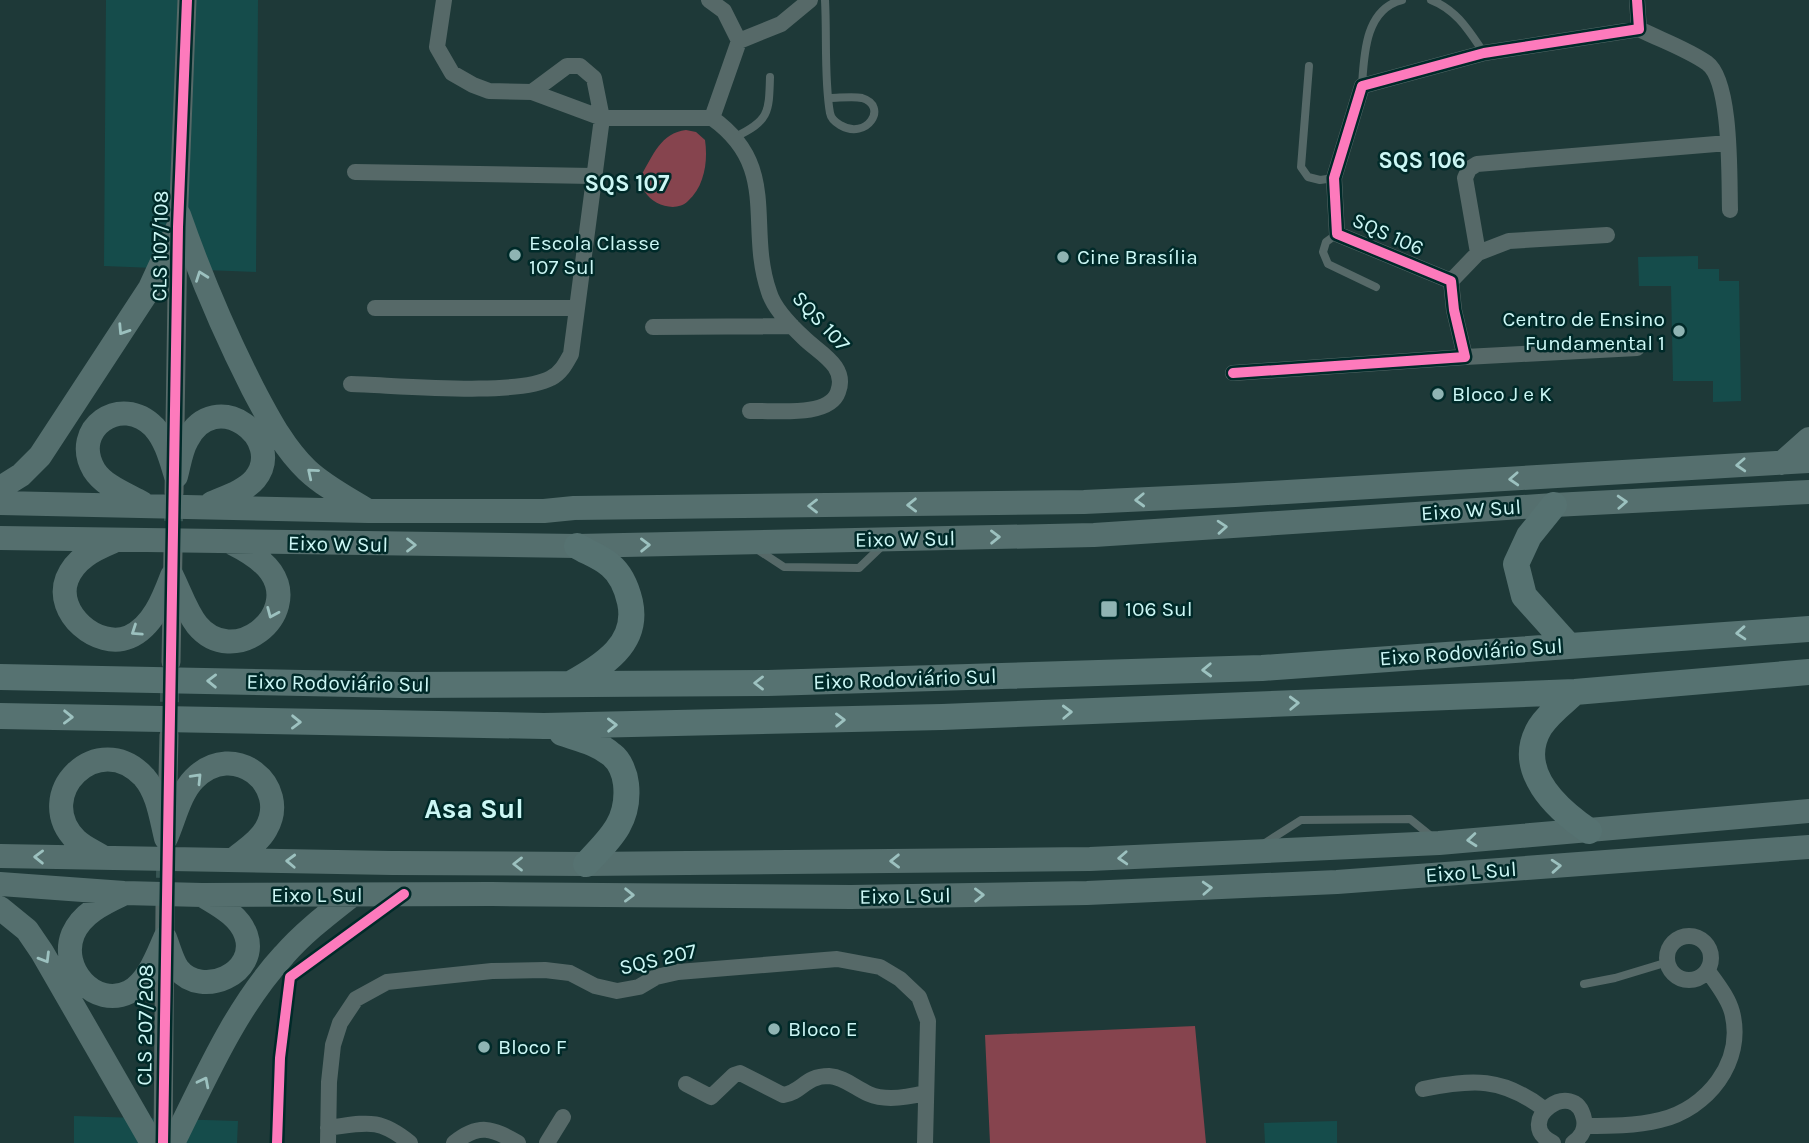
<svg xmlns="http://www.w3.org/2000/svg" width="1809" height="1143" font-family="Karla,sans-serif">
<rect width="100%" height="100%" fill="#1e3938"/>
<path fill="#154c4b" d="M106 0H258L256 272 104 266Z
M1698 256V269H1719V281H1739L1741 401 1713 402V381H1673L1671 286H1639L1638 257Z
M74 1116 238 1121 237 1143H74Z
M1337 1121V1143H1265L1264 1123Z"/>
<path fill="#86444e" d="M686 130 696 132 705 140C708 160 705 186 688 201 676 213 653 205 645 192 642 188 642 181 641 176 653 155 661 133 686 130Z
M1195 1026 1206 1143H990L985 1035Z"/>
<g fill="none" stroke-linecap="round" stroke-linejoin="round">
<path stroke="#385654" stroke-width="19" stroke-dasharray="19 10" stroke-linecap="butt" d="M173 550 174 494
M169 731 170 670
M165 907 166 849"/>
<path stroke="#566968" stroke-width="8" d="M825 0C827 35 824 80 830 113 831 119 835 122 840 125 867 141 889 106 862 98 853 96 839 98 830 98
M1431 0C1457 10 1469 31 1484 53
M1309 66 1301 167 1308 177 1320 180 1334 178
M1362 86C1364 55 1365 9 1402 0
M735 137C769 121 769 113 770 77
M1337 234 1326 242 1323 252 1328 264 1376 287
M755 548 784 567 859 568 882 546
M1265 843 1301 820 1410 819 1431 836
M1584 984 1615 978 1668 962"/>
<path stroke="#566968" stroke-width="16" d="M444 0 437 47 452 73 473 85 489 91 532 92 602 118H712L739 41 724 11 709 0
M1639 29C1661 40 1687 49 1707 63 1732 81 1729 179 1730 210
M739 41 781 24 810 0
M712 118C781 167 746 226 769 292 774 309 791 326 804 338 819 353 848 366 838 392 829 418 774 410 750 411
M355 172 593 176
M1478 253 1465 178 1469 169 1477 164 1728 143
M1451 281 1478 253 1509 241 1607 235
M375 308H577
M653 327 792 326
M1465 357 1637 348
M1233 373 1465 357 1454 310 1451 281 1337 234 1334 178 1362 86 1484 53 1639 29 1637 0
M351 384C395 385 516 397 551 378 561 373 566 363 571 354L602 118 594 78 580 66H567L532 92
M1667 958a22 22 0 1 1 44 0a22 22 0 1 1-44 0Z
M686 1084 711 1097 734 1075 740 1073 783 1095C803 1092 804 1076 829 1076 844 1077 855 1088 869 1094 885 1101 909 1097 925 1093
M1423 1089C1473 1079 1502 1077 1544 1109
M1585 1126C1610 1126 1635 1126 1660 1120 1707 1109 1745 1062 1732 1012 1728 997 1717 984 1708 971
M328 1128C366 1123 378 1117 410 1143
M328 1143 329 1082 333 1045 340 1023 356 999 387 982 492 971 545 970 570 973 595 986 617 991 639 987 656 977 678 972 837 959 880 967 900 979 919 997 928 1021 925 1143
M454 1143C479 1123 492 1128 518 1143
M547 1143 563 1117
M1553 1143C1511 1122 1575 1075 1584 1119 1586 1130 1581 1137 1573 1143"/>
<path stroke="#566968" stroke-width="19" d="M174 493 178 227 187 0
M171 662 173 550
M167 820 169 735
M163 1143 165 907"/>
<path stroke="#556f6e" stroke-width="24" d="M179 215C200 275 224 332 253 389 268 417 283 447 307 470 324 486 345 497 365 509
M1782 463 1809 439
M176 476C179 465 181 450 187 440 215 385 287 439 255 479 245 491 226 497 212 503
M0 488 21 475 40 456 150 288 178 227
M0 503 368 511H544L574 508 1084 502 1235 495 1809 461
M142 503C126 494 104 486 94 470 70 429 121 393 154 427 166 440 171 460 176 476
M0 538 577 546 1094 535 1554 505 1809 492
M112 542C93 550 75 559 67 579 54 613 98 650 129 637 153 627 164 597 172 576
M172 576C180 592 186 611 197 625 233 669 301 616 271 572 262 559 246 550 232 543
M166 838C174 820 180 793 194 779 234 738 291 786 266 829 259 842 245 850 234 859
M0 856 392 863 586 864 1090 859 1439 843 1809 811
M104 858C95 852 83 847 76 840 31 795 98 727 144 777 158 793 161 818 166 838
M0 884 124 893 202 895 492 894 851 897 1087 893 1337 882 1809 847
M123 894C104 903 82 913 73 934 59 969 95 1009 129 992 148 982 157 956 165 938
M0 908 27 930 42 952 152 1143
M165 938C169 948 172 961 178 969 202 999 259 973 246 935 239 915 218 905 202 895
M173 1143C205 1079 235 1008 284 955 304 932 328 914 352 895"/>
<path stroke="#567271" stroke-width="26" d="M1554 505 1529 536 1516 564 1524 596 1568 645
M0 677 402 685 768 683 1262 668 1809 629
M572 683C603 665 639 644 630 602 627 589 621 574 610 565 601 557 587 552 577 546
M1575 692C1563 703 1549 713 1540 727 1514 770 1557 809 1589 831
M0 716 544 726 942 717 1575 692 1809 672
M562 733C580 739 598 743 612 755 620 761 625 774 626 784 630 821 610 839 586 864"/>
<g stroke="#002a29" stroke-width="15">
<path id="cycleway" d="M1233 373 1465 357 1454 310 1451 281 1337 234 1334 178 1362 86 1484 53 1639 29 1637 0
M163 1143 178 227 187 0
M277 1143 280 1058 290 977 404 894"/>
</g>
<use href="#cycleway" stroke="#fd7abc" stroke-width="10"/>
</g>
<defs><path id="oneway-chevron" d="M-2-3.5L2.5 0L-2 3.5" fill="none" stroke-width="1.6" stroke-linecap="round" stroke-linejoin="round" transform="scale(1.75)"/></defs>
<g stroke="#9cc1bf">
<use href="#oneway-chevron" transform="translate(201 276) rotate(-110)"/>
<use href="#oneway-chevron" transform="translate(123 330) rotate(123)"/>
<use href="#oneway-chevron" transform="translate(1741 465) rotate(177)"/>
<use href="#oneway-chevron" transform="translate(312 473) rotate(-140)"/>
<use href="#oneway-chevron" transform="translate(1514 479) rotate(177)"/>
<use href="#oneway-chevron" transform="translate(1140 500) rotate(178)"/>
<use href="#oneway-chevron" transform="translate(1622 502) rotate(-3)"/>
<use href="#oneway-chevron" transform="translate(912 505) rotate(179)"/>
<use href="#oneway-chevron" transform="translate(813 506) rotate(180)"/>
<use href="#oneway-chevron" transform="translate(1222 527) rotate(-4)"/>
<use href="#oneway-chevron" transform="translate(995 537) rotate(-1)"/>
<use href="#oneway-chevron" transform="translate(411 545)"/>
<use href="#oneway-chevron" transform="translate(645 545) rotate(-1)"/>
<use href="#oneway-chevron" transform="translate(272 613) rotate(113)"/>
<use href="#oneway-chevron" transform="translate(136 631) rotate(146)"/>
<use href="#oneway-chevron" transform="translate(197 778) rotate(-46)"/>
<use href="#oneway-chevron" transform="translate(1472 840) rotate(175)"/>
<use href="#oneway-chevron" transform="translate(39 857) rotate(-179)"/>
<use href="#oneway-chevron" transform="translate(1123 858) rotate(177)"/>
<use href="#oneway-chevron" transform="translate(291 861) rotate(-178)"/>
<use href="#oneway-chevron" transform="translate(895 861) rotate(179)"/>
<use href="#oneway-chevron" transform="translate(518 864) rotate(-180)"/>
<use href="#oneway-chevron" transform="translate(1556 866) rotate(-4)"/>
<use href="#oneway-chevron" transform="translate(1207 888) rotate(-3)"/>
<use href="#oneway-chevron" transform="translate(629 895) rotate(1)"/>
<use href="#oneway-chevron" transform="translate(979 895) rotate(-1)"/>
<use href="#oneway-chevron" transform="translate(45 958) rotate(59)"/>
<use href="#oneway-chevron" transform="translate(204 1082) rotate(-63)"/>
</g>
<g stroke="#9dc2c0">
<use href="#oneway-chevron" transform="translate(1741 633) rotate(176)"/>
<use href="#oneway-chevron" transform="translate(1207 670) rotate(178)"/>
<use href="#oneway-chevron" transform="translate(212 681) rotate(-179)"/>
<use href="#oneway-chevron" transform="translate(759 683) rotate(180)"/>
<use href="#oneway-chevron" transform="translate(1294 703) rotate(-2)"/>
<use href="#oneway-chevron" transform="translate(1067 712) rotate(-2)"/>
<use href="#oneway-chevron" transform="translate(68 717) rotate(1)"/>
<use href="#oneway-chevron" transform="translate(840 720) rotate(-1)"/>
<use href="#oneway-chevron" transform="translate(296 722) rotate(1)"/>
<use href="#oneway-chevron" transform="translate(612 725) rotate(-1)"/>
</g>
<g fill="#8fb4b3" stroke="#002a29" stroke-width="2.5">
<circle cx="515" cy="255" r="7"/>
<circle cx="1063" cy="257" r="7"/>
<circle cx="1679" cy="331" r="7"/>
<circle cx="1438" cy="394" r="7"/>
<rect x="1100" y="600" width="18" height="18" rx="3.5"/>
<circle cx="774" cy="1029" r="7"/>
<circle cx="484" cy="1047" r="7"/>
</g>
<g text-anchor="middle" stroke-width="5" stroke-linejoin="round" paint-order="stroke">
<g font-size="21" fill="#ccf7f5" stroke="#002a29">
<text transform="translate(1388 234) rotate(24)" y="7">SQS 106</text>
<text transform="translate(160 246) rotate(-89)" y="7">CLS 107/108</text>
<text transform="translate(821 321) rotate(47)" y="7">SQS 107</text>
<text transform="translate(1471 510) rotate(-4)" y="7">Eixo W Sul</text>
<text transform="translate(905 539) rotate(-1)" y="7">Eixo W Sul</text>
<text transform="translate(338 544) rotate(1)" y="7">Eixo W Sul</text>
<text transform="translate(1471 652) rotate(-4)" y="7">Eixo Rodoviário Sul</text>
<text transform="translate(905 679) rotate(-2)" y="7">Eixo Rodoviário Sul</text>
<text transform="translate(338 683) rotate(1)" y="7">Eixo Rodoviário Sul</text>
<text transform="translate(1471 872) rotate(-4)" y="7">Eixo L Sul</text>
<text x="317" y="902">Eixo L Sul</text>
<text transform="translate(905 896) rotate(-1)" y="7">Eixo L Sul</text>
<text transform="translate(658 959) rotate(-13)" y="7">SQS 207</text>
<text transform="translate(145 1025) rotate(-89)" y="7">CLS 207/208</text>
</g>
<g font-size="21" fill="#ccf7f5" stroke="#002a29" text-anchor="start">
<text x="529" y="250">Escola Classe<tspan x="529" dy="24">107 Sul</tspan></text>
<text x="1077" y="264">Cine Brasília</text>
<text x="1665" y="326" text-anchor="end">Centro de Ensino<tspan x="1665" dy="24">Fundamental 1</tspan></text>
<text x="1452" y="401">Bloco J e K</text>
<text x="1125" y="616">106 Sul</text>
<text x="788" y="1036">Bloco E</text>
<text x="498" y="1054">Bloco F</text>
</g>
<g font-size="23" font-weight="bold" fill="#ccf7f5" stroke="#002a29">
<text x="1422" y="168">SQS 106</text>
<text x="627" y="191">SQS 107</text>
</g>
<g font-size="28" font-weight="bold" fill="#ccf7f5" stroke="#002a29">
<text x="474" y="818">Asa Sul</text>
</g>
</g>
</svg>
